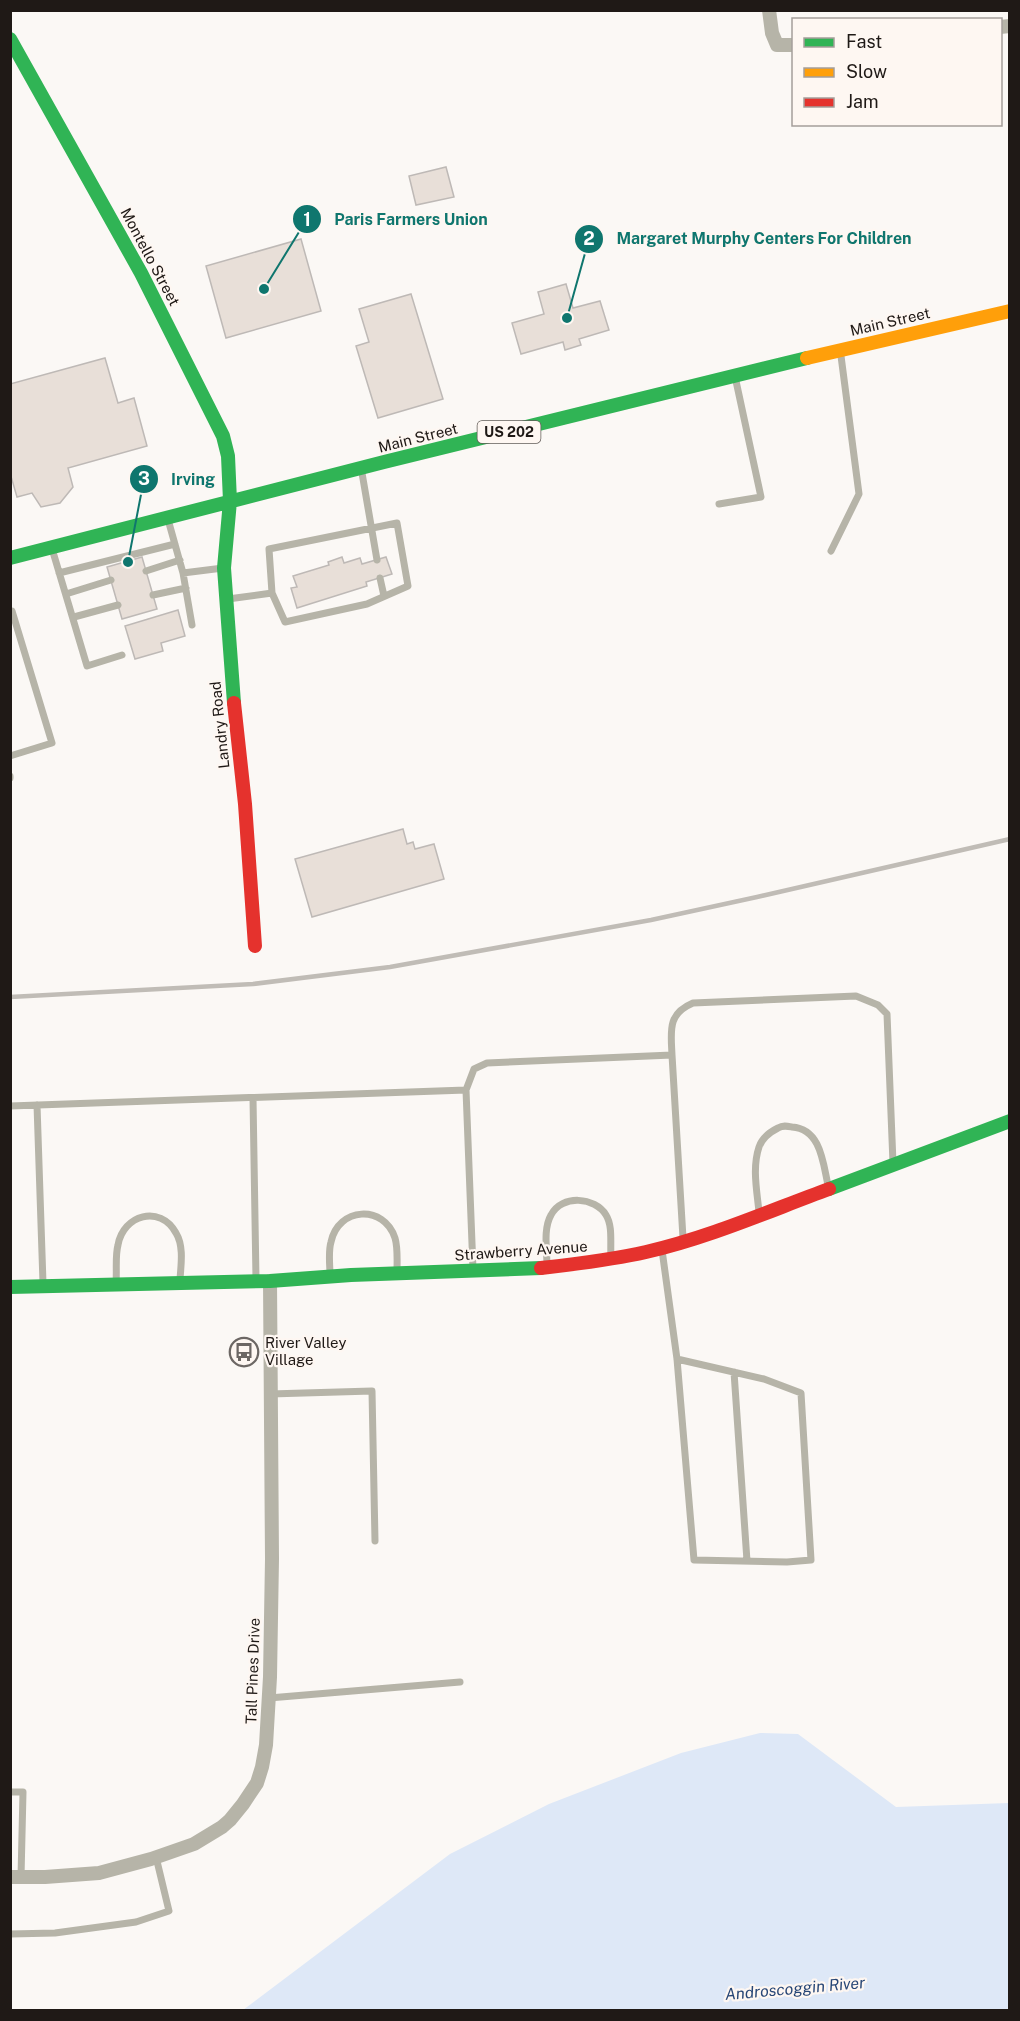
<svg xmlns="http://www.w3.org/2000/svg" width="1020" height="2021" font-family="'Public Sans',sans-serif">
<rect width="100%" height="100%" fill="#fbf8f5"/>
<path fill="#dee8f7" d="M760 1733 798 1734 896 1807 1009 1803V2010H243L450 1854 549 1804 681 1753Z"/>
<path fill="#e8dfd8" stroke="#beb9b6" stroke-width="1.5" d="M446 167 454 197 416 205 409 176Z
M301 239 321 311 226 338 206 266Z
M566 284 573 308 600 301 609 330 579 339 581 345 565 350 563 342 521 354 512 323 544 314 538 292Z
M411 294 443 399 378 418 356 346 369 342 359 309Z
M105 358 118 403 134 398 147 446 68 468 73 487 60 503 41 507 32 493 17 497 10 473V384Z
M142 557 157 609 122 619 107 567Z
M342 557 344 563 360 558 362 564 386 557 392 574 366 582 367 586 297 608 291 588 297 587 293 576 329 565 328 562Z
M178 610 185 636 161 643 163 651 135 659 125 626Z
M403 829 407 844 413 842 415 849 434 844 444 879 312 917 295 859Z"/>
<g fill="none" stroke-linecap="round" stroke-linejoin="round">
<path stroke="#b6b4a8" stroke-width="7" d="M362 473 377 560
M719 504 761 497 736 381
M169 523 183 573 192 625
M831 551 859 494 841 356
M53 552 87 666 122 655
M146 571 180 560
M59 573 175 544
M183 573 223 568
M380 578 384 596
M66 594 111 580
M153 595 186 588
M228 599 272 593 285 622 367 604 408 586 397 523 269 549 272 593
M10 611H12L52 743 10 756
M74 617 118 605
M10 776V778
M672 1055 683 1238
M466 1090 473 1269
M253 1098 256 1279
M37 1105 43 1283
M10 1106 466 1090 474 1069 487 1063 672 1055C671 1031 667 1014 693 1003L856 996 878 1005 887 1014 893 1163
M759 1212C757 1191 752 1168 759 1147 762 1138 770 1132 778 1128 783 1125 787 1126 792 1127 821 1129 823 1163 828 1185
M662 1250 677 1359 694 1560 787 1562 811 1560 801 1393 764 1379 677 1359
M547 1266C547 1250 543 1229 551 1215 562 1194 595 1197 606 1215 613 1226 610 1244 611 1257
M330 1275C330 1265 328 1252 331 1242 338 1207 384 1204 395 1238 398 1248 397 1261 397 1271
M116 1283C117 1270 115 1256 118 1245 123 1215 160 1204 176 1233 184 1246 181 1265 180 1279
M734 1372 747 1561
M270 1394 372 1391 375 1541
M269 1698 460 1682
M10 1792H23L21 1877
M10 1934 55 1933 136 1922 169 1911 156 1857"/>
<path stroke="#b6b4a8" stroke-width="14" d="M769 10 772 33 777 45H794
M1000 27 1010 26
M10 1877H45L99 1873 151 1859 194 1844 222 1827 230 1820 243 1804 257 1783 262 1767 266 1745 270 1677 272 1559 270 1281"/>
<path stroke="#30b455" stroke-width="14" d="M10 39 141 273 223 436 228 456 230 501 224 568 234 703
M10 558 384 462 807 358
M829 1189 1010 1121
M10 1287 270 1281 351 1275 541 1268"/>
<path stroke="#ff9f0a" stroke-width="14" d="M807 358 1010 311"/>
<path stroke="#e5322d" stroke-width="14" d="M234 703 245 804 255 946
M541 1268C576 1264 611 1260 646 1252 708 1238 769 1211 829 1189"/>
<path stroke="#c0bcb6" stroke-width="4.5" d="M10 997 253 984 390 967 651 920 757 897 1010 839"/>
</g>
<defs>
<g id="bus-ring" transform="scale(1.5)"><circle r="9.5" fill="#fef7f2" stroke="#6c6764" stroke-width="1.5"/><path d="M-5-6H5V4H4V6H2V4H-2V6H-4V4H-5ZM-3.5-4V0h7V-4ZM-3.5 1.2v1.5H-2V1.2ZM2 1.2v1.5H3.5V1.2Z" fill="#6c6764"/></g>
</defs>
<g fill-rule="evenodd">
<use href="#bus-ring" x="244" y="1352"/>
</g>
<g text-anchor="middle" stroke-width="4.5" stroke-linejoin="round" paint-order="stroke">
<rect fill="#fef7f2" stroke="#625c58" stroke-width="1.5" x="477.5" y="421" width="63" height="22" rx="4.5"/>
<g font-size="14" font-weight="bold" fill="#1f1916">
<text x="509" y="437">US 202</text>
</g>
<g font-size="15" fill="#1f1916" stroke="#fef7f2">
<text transform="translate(150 257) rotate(62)" y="5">Montello Street</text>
<text transform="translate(890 322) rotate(-13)" y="5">Main Street</text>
<text transform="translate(418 438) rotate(-14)" y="5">Main Street</text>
<text transform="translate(220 725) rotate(-96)" y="5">Landry Road</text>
<text transform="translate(521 1251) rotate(-4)" y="5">Strawberry Avenue</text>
<text transform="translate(253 1671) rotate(-88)" y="5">Tall Pines Drive</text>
</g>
<g font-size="15" fill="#1f1916" stroke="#fef7f2" text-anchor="start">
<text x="265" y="1348">River Valley<tspan x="265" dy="17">Village</tspan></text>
</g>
<g font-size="16" font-style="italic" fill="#274676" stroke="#fef7f2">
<text transform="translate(795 1988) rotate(-5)" y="6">Androscoggin River</text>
</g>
</g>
<path fill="none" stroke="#0f766e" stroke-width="2" d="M264 289L307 219M567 318L589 239M128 562L144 479"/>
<g fill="#0f766e" stroke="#fef7f2" stroke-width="2">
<circle cx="264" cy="289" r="6"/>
<circle cx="567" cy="318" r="6"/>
<circle cx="128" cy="562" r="6"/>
<circle cx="307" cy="219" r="15"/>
<circle cx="589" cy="239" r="15"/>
<circle cx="144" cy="479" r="15"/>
</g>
<g font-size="18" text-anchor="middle" font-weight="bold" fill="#fff">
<text x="307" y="226">1</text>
<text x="589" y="245">2</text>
<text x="144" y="485">3</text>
</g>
<g font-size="16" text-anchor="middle" font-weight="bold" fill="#0f766e" stroke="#fef7f2" stroke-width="4.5" stroke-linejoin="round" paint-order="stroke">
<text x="411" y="225">Paris Farmers Union</text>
<text x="764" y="244">Margaret Murphy Centers For Children</text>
<text x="193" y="485">Irving</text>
</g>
<rect width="1020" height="2021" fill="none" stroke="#1f1916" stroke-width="24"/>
<rect x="792" y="18" width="210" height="108" fill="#fef7f2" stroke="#a59e9a" stroke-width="1.5"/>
<rect x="804" y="38" width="30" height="9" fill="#30b455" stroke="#a59e9a" stroke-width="1.5"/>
<text x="846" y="48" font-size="18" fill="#1f1916">Fast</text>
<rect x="804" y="68" width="30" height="9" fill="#ff9f0a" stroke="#a59e9a" stroke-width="1.5"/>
<text x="846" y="78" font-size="18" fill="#1f1916">Slow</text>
<rect x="804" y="98" width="30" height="9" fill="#e5322d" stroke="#a59e9a" stroke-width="1.5"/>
<text x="846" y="108" font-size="18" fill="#1f1916">Jam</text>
</svg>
